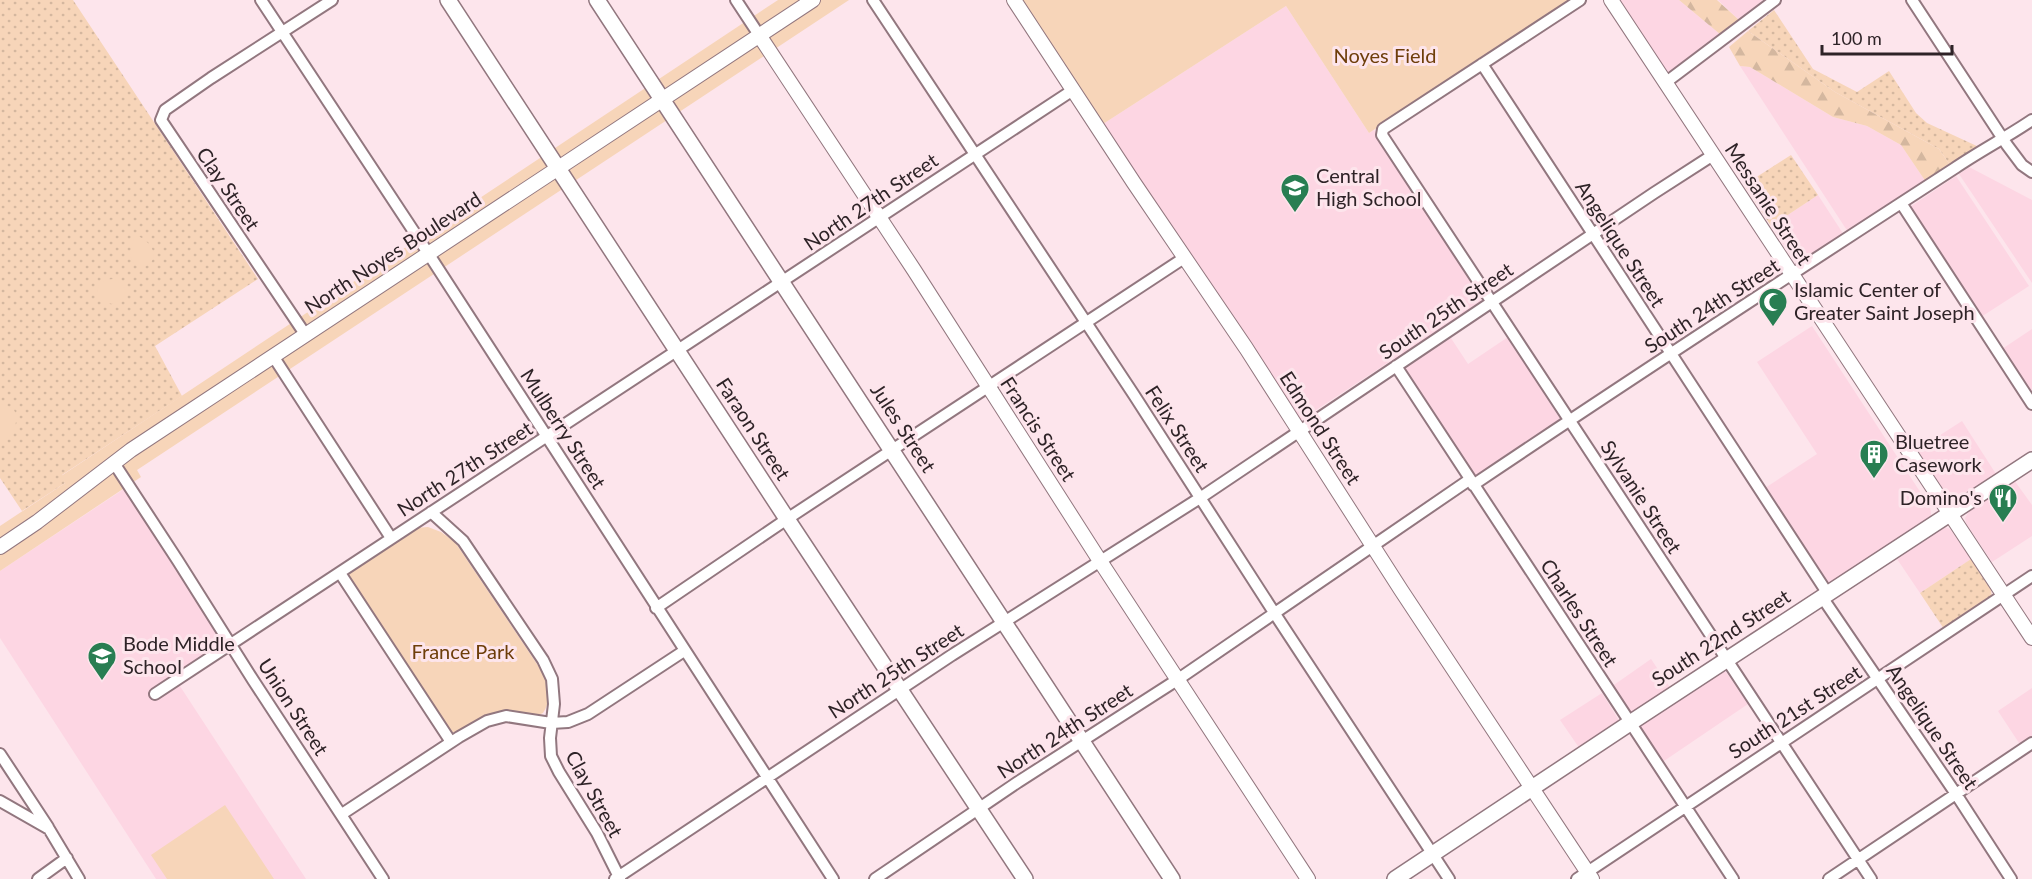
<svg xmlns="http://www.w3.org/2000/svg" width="2032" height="879" font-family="Lato,sans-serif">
<defs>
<pattern id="grass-dots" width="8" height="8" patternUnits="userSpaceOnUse" patternTransform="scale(1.5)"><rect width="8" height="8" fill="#f7d5b9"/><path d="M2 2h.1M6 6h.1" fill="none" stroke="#d4b79f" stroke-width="1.8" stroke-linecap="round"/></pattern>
<pattern id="forest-firs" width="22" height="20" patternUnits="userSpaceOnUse" patternTransform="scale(1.5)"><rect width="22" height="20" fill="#f7d5b9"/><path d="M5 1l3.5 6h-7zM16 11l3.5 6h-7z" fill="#d4b79f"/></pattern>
</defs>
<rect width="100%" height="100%" fill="#fde5ec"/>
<path fill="#fdd6e3" d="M1618 0H1679L1721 35 1673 70 1669 72 1665 70Z
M1718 0H1763L1739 20Z
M1286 6 1369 133 1374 130 1480 294 1481 302 1443 326 1468 364 1508 337 1560 419 1559 422 1476 477 1472 475 1395 358 1301 420 1295 418 1103 124Z
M1740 66 1750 67 1833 117 1867 126 1901 145 1926 182 1848 232Z
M1969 167 2032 200V283L1959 174Z
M1956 176 2029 286 1981 317 1910 207Z
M1818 195 1844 235 1800 263 1796 264 1771 226Z
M1812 326 1930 507 1931 513V518L1832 584 1826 581 1765 488 1817 454 1757 362Z
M2032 329V396L2002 349Z
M1962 421 1996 474 1955 499 1944 491 1917 450Z
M2014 480 2032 505V536L1992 562 1966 523 1965 518 1971 508Z
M127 487 223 639 220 646 174 677 306 879H156L0 638V571Z
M1945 527 1950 529 1971 559 1920 593 1897 559Z
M1651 659 1671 689 1630 714 1611 687Z
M1722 670 1726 672 1748 704 1661 763 1638 727 1640 723Z
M2032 688V739L2021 746 1998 711Z
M1602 693 1620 722 1580 749 1560 720Z"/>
<path fill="url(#grass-dots)" d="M0 0H73L258 279 155 346 182 396 62 475 65 483 22 511 0 478Z
M1774 10 1813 69 1857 92 1889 71 1916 113 1927 123 1979 147 1950 165 1939 149 1835 92 1748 31Z
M1791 155 1818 195 1771 226 1744 185Z
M1971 559 1991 590 1992 597 1944 629 1920 593Z"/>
<path fill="url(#forest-firs)" d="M1679 0H1717L1739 20 1721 35Z
M1748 31 1835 92 1939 149 1950 165 1926 182 1901 145 1867 126 1833 117 1750 67 1740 66 1729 47Z"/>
<path fill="#f7d5b9" d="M778 0H849L137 470 141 477 0 571V526L65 483 61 476Z
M1022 0H1572L1369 133 1286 6 1103 124Z
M138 236C154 243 162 262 141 268L132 262 130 253 134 238Z
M114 279 122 284 126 291 122 299 112 304 100 300 97 291C99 282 104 279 114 279Z
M0 404 13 408 17 416 14 433 5 439 0 437Z
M428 527 441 532 455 542 539 667C547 680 553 699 543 713L536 716 506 712 458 734 447 730 350 578 348 574 352 570 416 528Z
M225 805 274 879H167L151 855Z"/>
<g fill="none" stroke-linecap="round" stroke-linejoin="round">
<g stroke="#92777f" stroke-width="14">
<path id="minor" d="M261 0 428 253 833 879
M736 0 759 35
M873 0 1134 395 1275 614 1449 879
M1580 0 1383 129 1382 135 1871 879
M1912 0 2007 145 2022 165 2032 172
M1482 64 1828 594
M1665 83 1775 0
M1901 203 2032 404
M305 334 161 120 165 110 211 78 332 0
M273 356 391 538
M1396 366 1733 879
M114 463 178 561 253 680 383 879
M1473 485C1632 378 1793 273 1955 168 1980 151 2007 137 2032 120
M431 512 463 541 543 660 552 679 554 704 550 738 551 756 559 772 597 833 620 879
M340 573 451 742
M1822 597 1956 794 2011 879
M656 608 787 519 1184 258
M155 694 1073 90
M0 754 48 827
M0 801 49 829 79 879
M342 814 459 737 487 721 506 716 551 723 568 722 588 714 684 651
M38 879 67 858
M615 879 952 655 1200 498 1654 193 1713 155
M875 879 1018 782 1177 680 1469 480
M1577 879 2032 576
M1829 879 2032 743"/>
</g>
<g stroke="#92777f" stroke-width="16">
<path id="tertiary" d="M1014 0 1134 183 1246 348 1401 590 1592 879
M1611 0 2032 638
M759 35 914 270 1100 561 1308 879
M0 547 37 522 131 450 813 0"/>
</g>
<g stroke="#92777f" stroke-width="18">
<path id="secondary" d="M448 0 787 519 1025 879
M597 0 1172 879
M1395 879 1630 723 2032 460"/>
</g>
<use href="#minor" stroke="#fff" stroke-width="10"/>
<use href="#tertiary" stroke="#fff" stroke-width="14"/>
<use href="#secondary" stroke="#fff" stroke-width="15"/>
</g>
<defs>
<g id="school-pin" transform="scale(1.5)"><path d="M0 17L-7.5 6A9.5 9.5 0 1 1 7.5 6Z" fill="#287e52" stroke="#fde5ec"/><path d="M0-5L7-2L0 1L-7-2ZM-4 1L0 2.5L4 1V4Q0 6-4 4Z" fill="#fff"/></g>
<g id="mosque-pin" transform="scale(1.5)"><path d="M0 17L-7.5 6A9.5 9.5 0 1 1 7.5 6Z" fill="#287e52" stroke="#fde5ec"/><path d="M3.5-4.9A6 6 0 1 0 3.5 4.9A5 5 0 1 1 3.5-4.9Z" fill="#fff"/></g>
<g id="building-pin" transform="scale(1.5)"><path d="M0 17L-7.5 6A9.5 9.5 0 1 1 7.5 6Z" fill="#287e52" stroke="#fde5ec"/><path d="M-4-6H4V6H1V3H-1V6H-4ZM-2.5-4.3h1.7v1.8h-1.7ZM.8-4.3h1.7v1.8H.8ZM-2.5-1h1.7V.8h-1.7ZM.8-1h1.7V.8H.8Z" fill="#fff"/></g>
<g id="restaurant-pin" transform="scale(1.5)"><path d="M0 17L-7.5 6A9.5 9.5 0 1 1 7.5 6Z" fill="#287e52" stroke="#fde5ec"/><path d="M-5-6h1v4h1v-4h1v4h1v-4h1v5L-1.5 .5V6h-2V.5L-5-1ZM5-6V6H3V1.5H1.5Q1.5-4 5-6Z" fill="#fff"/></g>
</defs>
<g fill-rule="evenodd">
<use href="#school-pin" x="1295" y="188"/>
<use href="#mosque-pin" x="1773" y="302"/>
<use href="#building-pin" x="1874" y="454"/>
<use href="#restaurant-pin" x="2003" y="498"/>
<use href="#school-pin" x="102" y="656"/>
</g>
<g text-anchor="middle" stroke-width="6" stroke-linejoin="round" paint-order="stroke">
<g font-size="20" fill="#6e3e0a" stroke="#fde5ec">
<text x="1385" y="63">Noyes Field</text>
<text x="463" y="659">France Park</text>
</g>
<g font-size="20" fill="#2e2327" stroke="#fde5ec" text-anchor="start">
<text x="1316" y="183">Central<tspan x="1316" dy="23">High School</tspan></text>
<text x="1794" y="297">Islamic Center of<tspan x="1794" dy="23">Greater Saint Joseph</tspan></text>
<text x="1895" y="449">Bluetree<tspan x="1895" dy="23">Casework</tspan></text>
<text x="1982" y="505" text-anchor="end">Domino's</text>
<text x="123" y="651">Bode Middle<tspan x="123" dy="23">School</tspan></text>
</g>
<g font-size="20" fill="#2e2327" stroke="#fde5ec">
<text transform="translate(228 189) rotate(56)" y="7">Clay Street</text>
<text transform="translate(871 202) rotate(-34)" y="7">North 27th Street</text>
<text transform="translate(1768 204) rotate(57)" y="7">Messanie Street</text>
<text transform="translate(1620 244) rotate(57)" y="7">Angelique Street</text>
<text transform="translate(393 253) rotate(-33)" y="7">North Noyes Boulevard</text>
<text transform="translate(1712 306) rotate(-33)" y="7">South 24th Street</text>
<text transform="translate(1446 311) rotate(-34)" y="7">South 25th Street</text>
<text transform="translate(903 428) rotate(57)" y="7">Jules Street</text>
<text transform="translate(1320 428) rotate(57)" y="7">Edmond Street</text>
<text transform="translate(563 429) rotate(57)" y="7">Mulberry Street</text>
<text transform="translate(753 429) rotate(57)" y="7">Faraon Street</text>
<text transform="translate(1038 429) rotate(57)" y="7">Francis Street</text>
<text transform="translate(1177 429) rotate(57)" y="7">Felix Street</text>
<text transform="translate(465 469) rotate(-33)" y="7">North 27th Street</text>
<text transform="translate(1641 497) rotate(57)" y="7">Sylvanie Street</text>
<text transform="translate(1579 613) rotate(57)" y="7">Charles Street</text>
<text transform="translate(1721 638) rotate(-33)" y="7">South 22nd Street</text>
<text transform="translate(896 671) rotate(-33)" y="7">North 25th Street</text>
<text transform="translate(293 707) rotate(57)" y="7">Union Street</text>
<text transform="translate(1795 712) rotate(-33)" y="7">South 21st Street</text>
<text transform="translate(1932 727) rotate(56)" y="7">Angelique Street</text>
<text transform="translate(1065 731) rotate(-33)" y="7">North 24th Street</text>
<text transform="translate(594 794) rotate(61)" y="7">Clay Street</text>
</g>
</g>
<path d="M1822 45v9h130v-9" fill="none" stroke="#2e2327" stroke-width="3"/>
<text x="1831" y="45" font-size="18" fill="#2e2327" stroke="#fde5ec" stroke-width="4.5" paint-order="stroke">100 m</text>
</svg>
